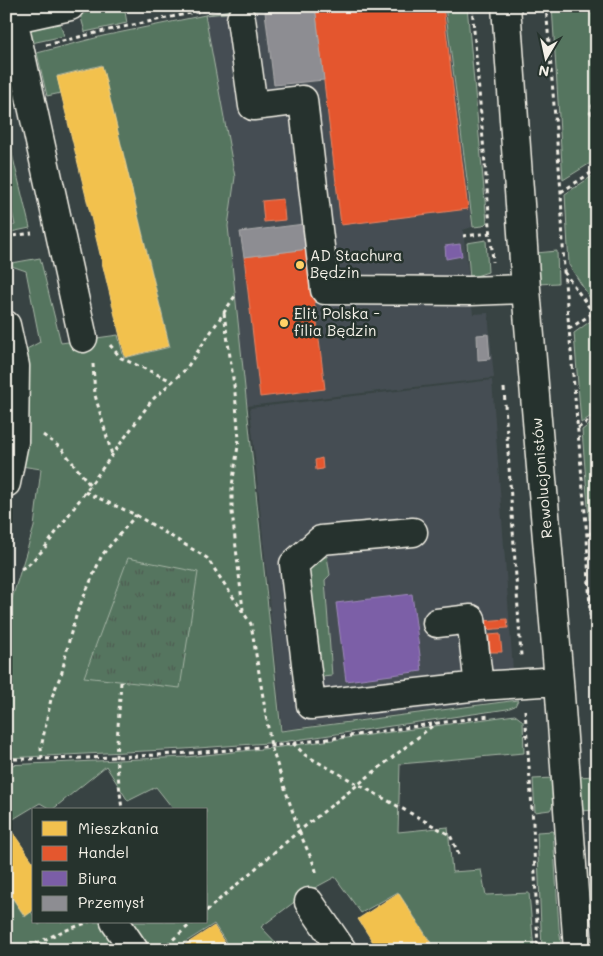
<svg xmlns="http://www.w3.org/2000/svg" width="603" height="956" font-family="Mali,sans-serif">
<defs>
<pattern id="park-tufts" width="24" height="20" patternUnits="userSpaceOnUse" patternTransform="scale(1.25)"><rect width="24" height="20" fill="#55755f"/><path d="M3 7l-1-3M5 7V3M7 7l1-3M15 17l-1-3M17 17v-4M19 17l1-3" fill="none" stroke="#4e5c51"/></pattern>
</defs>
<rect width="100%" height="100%" fill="#384343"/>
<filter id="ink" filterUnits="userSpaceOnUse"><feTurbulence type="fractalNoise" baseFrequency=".02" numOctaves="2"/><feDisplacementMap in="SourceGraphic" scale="10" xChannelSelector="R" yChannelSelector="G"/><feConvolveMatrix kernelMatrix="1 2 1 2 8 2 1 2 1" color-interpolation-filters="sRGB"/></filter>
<g filter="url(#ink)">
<path fill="#454e52" d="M285 6H445L472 227 463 230 473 314 488 313 494 378 247 406 225 226 205 15Z
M492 380 515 698 282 730 250 408Z"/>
<path fill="#55755f" stroke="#a4b3a4" d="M115 6H124L127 23 85 32 80 14Z
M249 6H300L205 15 235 177 228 226 281 731 518 700 515 706 507 709 282 742 184 749 6 758V618L34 527 41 469 21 466 23 351 40 342 26 271 6 264 40 258 61 343 118 335 124 358 170 347 102 65 57 76 61 93 47 96 37 53 103 36Z
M445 6H467L487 222 483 226 473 227Z
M552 6H588L597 20V159L563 180Z
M59 20 64 36 27 44 28 36 35 24Z
M6 129 30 228 6 233V227L15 225 6 186Z
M597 173V305L595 306 569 265 565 194Z
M486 240 488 272 470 278 467 243Z
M557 251 558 283 538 284 536 253Z
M592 320 597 327V412L581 423 574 333Z
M597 419V515L589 520 582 430Z
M327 556 330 575 325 580 332 676 322 677 312 667 302 578 315 563Z
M515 715 523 721 524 753 400 764 398 832 448 827 452 872 481 870 486 895 529 893 534 950H436L398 892 361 913 335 877 309 891 261 927 283 950H231L214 924 173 950H145L128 922H206V810H174L156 787 128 801 106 766 52 810 40 803 10 821 6 816V765L186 757 281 747Z
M597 776V810L579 811 576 777Z
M554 778 556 800 550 810 535 812 533 779Z
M553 831 559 928 562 950H542L537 832Z
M6 889 25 917 31 912 34 916V922H37L39 925 43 922H102L120 950H6Z"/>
<path fill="url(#park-tufts)" stroke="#a4b3a4" d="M128 558 198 572 180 688 84 677Z"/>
<path fill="#f2c14e" stroke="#f3cf7c" d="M102 66 169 346 125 357 57 77Z
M6 823 34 863V910L25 916 6 888Z
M398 893 435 950H378L358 919Z
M214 926 229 950H177Z"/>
<path fill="#e4572e" stroke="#e98566" d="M315 6H443L468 209 341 225Z
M283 199 285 220 264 222 262 201Z
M308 249 325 389 260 397 244 257Z
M322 458 323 469 316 470 315 460Z
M507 619 508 628 483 630 482 621Z
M500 634 502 652H490L489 635Z"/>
<path fill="#7b5ea7" stroke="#9f8aba" d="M460 244 462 256 446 259 445 246Z
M412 594 422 671 346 681 336 603Z"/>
<path fill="#8d8d92" stroke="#acabac" d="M309 6H315L324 80 274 85 265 12Z
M304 224 308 249 244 257 240 232Z
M488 334 490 359 478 360 477 335Z"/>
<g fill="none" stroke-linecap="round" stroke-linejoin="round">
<g stroke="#f4f1e8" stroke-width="31">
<path id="minor" d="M506 6 526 289 559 681 578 950
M13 19 83 338
M241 19 253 106 303 100 325 290 470 291 526 289
M6 20 70 6
M6 325 15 366 14 442 6 483
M413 532 321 540 294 564 311 705 479 686 559 681
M437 623 471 619 479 686
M309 902 342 950
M115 922 134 950"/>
</g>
<path stroke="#f4f1e8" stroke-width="3" stroke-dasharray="4 4" stroke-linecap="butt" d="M472 6 493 262
M546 6 561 192 564 271 587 536 590 613 597 663
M596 6 597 8
M46 45 104 31 215 8
M597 97 590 111 597 123
M561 192 597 169
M463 236 491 233
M6 237 32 233
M564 272 597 318
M224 313 235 393 239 439 232 486V512L243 610
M569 329 593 313
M110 345 121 358 172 381
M93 364 95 395 112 455
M504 388 521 656
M578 428 597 415
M43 435 61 448 90 485
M85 492 136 515 207 558 251 624 271 746 299 831 315 867 317 875
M588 535 597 528
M21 569 28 565 44 549 152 400 186 369 235 296
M590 613 597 622
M121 682 116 757 122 810
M525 710 533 823 538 950
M293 743 305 755 450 835 459 855
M6 759C97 759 188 755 279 745 349 737 419 725 490 716
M42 759 41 748 51 699 62 672 70 636 78 610 102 555 136 515
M206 911 299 831 436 723
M22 950 61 932 89 922
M161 950 193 922"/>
<use href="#minor" stroke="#26332d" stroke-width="28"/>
</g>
</g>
<g fill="#ffd166" stroke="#26332d" stroke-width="2">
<circle cx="300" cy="265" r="5"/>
<circle cx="284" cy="323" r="5"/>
</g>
<g text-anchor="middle" stroke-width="5" stroke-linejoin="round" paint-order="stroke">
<g font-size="15" fill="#f4f1e8" stroke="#26332d" text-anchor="start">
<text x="310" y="261">AD Stachura<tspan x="310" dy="17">Będzin</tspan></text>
<text x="294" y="319">Elit Polska -<tspan x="294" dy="17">filia Będzin</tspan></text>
</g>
<g font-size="15" fill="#f4f1e8" stroke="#26332d">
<text transform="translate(542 478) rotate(-95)" y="5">Rewolucjonistów</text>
</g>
</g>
<rect width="603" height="956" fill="none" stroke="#26332d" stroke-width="25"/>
<rect x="12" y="12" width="578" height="931" fill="none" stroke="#f4f1e8" stroke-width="2" filter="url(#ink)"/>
<rect x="32" y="808" width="175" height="115" fill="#26332d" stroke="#787f78"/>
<rect x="42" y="821" width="25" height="15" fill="#f2c14e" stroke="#787f78"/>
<text x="78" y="834" font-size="15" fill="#f4f1e8">Mieszkania</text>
<rect x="42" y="846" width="25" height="15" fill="#e4572e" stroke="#787f78"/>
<text x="78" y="858" font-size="15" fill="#f4f1e8">Handel</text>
<rect x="42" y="871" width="25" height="15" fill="#7b5ea7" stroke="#787f78"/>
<text x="78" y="884" font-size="15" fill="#f4f1e8">Biura</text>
<rect x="42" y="896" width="25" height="15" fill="#8d8d92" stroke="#787f78"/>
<text x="78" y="908" font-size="15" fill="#f4f1e8">Przemysł</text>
<g transform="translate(546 58) rotate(189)" stroke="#26332d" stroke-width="4" paint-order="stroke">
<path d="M0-4L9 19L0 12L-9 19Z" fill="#f4f1e8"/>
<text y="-8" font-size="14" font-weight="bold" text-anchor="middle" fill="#f4f1e8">N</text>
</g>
</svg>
